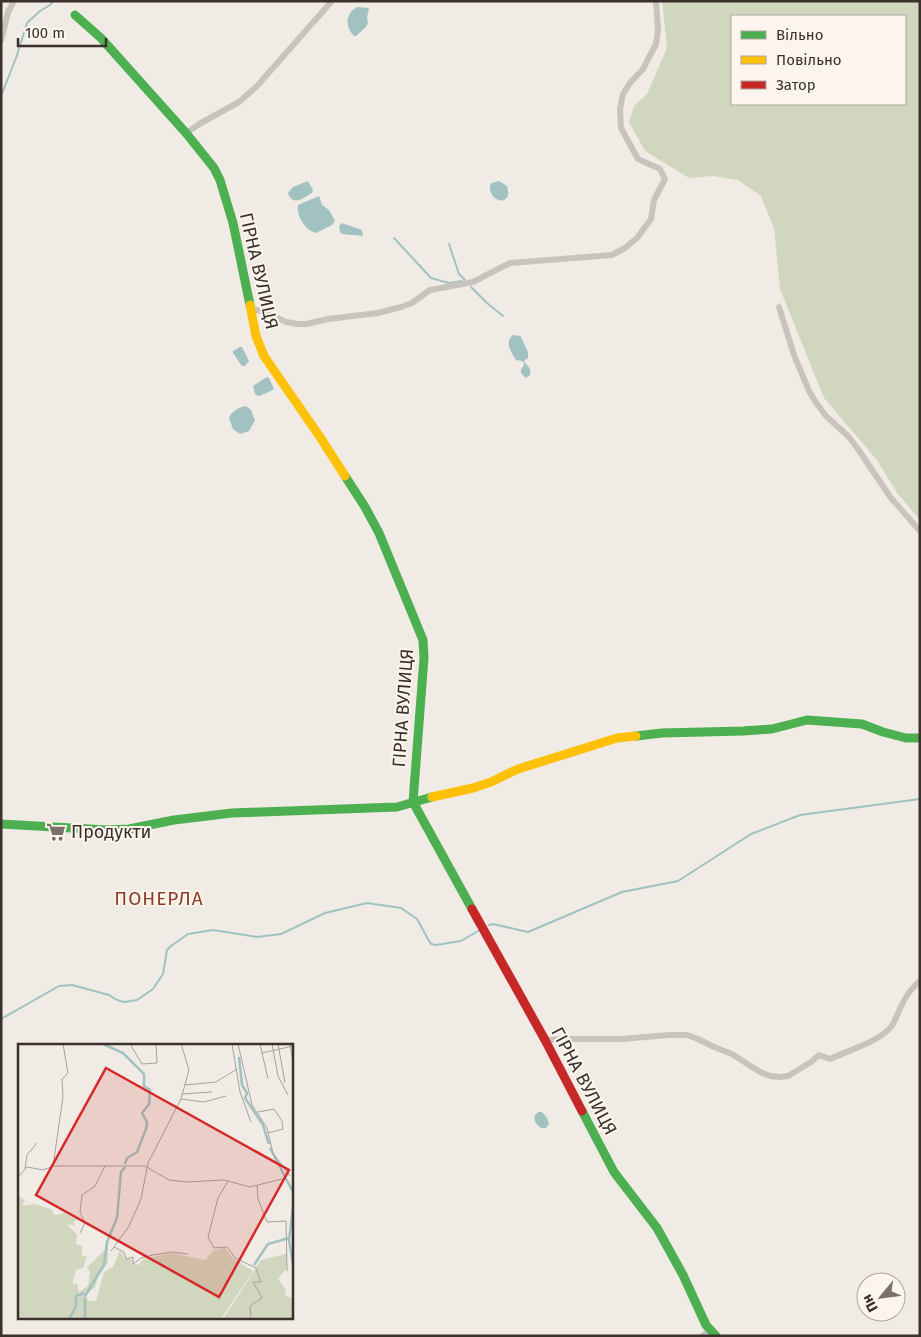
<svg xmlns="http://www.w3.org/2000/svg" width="921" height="1337" font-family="'Fira Sans',sans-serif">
<rect width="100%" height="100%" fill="#f0ebe5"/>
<path fill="#d1d6bf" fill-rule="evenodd" d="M662 1H920V520L897 493 877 460 824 398 780 289 774 228 761 196 738 180 713 176 689 178 645 151 629 122 634 106 647 94 667 48ZM732 16H905V104H732Z"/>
<path fill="#a1c2c1" d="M357 7 369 8 367 17 368 23 366 27 356 36H354C345 27 345 14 357 7Z
M308 181 313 190 312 193C303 198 293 207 288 193L293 187Z
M499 181 507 186C514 207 488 204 490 185L492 183Z
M319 196 322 205 329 210 335 221 332 225 316 233C305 230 296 216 298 205Z
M342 223 362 230 363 236 342 234 340 232 339 226Z
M513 335 520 336 521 337 528 352V358L524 361C528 367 531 367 530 375L526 378 521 373V370L524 365V363L522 361 516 360C511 352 504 342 513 335Z
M240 347H242L249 361 245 366H242L233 353V351Z
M267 377 269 378 274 389C273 390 261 396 258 396L255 394 253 386Z
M246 406 251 410 255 420 249 431 240 434 233 429 229 418C232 411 239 407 246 406Z
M539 1112H542L547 1118 549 1124 546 1128H541C537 1125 533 1121 535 1115Z"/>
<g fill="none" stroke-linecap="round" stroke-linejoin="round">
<path stroke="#a1c2c1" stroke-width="2" d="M1 96 16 58 27 23 40 11 50 5 53 1
M394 238 431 278 449 283 462 281
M449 244 459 274 465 280
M471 287 487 303 503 316
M489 925 493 924 528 932 622 892 678 881 751 834 800 815 920 799
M1 1019 59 986 72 985 109 995 117 1000 124 1002 137 1000 153 989 163 974 167 950 171 946 188 934 213 930 257 937 281 934 325 913 367 903 401 908 417 919 428 939 431 944 436 945 461 941 478 931"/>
<path stroke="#c9c3be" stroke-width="6" d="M1 41 8 12 14 1
M186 133 201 123 239 102 257 86 332 1
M779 307 794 355 809 391 817 404 826 416 848 436 858 449 891 498 920 531
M250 309 263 311 286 322 298 324H306L328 319 378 313 401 307 412 303 430 290 473 282 510 263 612 255 625 248 637 238 651 219 654 200 665 179 660 169 638 159 621 128 620 109 623 94 630 83 643 69 656 44 658 30 656 1
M545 1040 570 1039H622L669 1035H687L698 1039 714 1047 732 1054 760 1072 770 1076 780 1077 788 1076 811 1062 819 1055 830 1059C847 1051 880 1041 891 1027 895 1021 897 1015 900 1009 904 999 911 988 920 981
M702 1336 710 1331"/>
<path stroke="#4caf50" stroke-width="9" d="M75 15 101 38 186 133 214 168 220 180 233 223 250 305
M345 476 365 507 379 533 423 640 424 658 413 802 472 909
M636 736 662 733 743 731 772 729 807 720 862 724 883 732 906 738H920
M1 824 107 830 129 829 174 820 232 813 397 807 432 797
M582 1111 614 1172 657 1228 683 1275 706 1325 716 1336"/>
<path stroke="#ffc107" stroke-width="9" d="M250 305 256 336 264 356 320 437 345 476
M432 797 473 788 491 782 518 769 617 738 636 736"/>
<path stroke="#c62828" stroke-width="9" d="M472 909 545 1040 582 1111"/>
</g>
<defs>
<g id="supermarket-bare" transform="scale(1.5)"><path d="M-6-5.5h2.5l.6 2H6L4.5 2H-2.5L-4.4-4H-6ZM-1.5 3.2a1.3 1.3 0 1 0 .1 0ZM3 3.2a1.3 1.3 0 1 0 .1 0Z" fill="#7a716c" stroke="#fbf5ee" stroke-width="2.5" paint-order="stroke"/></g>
</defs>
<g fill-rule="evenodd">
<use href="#supermarket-bare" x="56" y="832"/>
</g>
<g text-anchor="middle" stroke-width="4" stroke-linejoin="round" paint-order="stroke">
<g font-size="18" fill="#3b302b" stroke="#fbf5ee">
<text transform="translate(259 271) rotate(77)" y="6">ГІРНА ВУЛИЦЯ</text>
<text transform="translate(403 708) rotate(-86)" y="6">ГІРНА ВУЛИЦЯ</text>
<text transform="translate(584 1081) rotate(62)" y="6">ГІРНА ВУЛИЦЯ</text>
</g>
<g font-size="18" fill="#3b302b" stroke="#fbf5ee" text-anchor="start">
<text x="71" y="838">Продукти</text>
</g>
<g font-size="19" letter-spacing="1" fill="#8c3b22" stroke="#fbf5ee">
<text x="159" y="905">ПОНЕРЛА</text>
</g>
</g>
<g transform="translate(18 1044)">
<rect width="275" height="275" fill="#f0ebe5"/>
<path d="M0 151 7 157 4 162 17 160 33 165 37 171 46 169 59 176 55 178 58 182 49 180 59 191 58 200 64 202V212H69L65 224 58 226 55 237V241L59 239 61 248 70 242 72 228 69 223 90 203V219L81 229 77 243 68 251 70 257H78L86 228 95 223 102 206 107 215H114L113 219 121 221 125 215 154 209 187 216 195 207 207 203 214 214 235 227 203 275H0ZM268 210V225L260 235 268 246 267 251 275 255V275H205L243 216Z" fill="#d1d6bf"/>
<path fill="none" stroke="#a1c2c1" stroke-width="2.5" d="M85 0 105 9 126 30V42L132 46 131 60 124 69 129 78 128 85 119 108 109 114 107 120M221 13 224 41 229 49 227 54 245 81 251 100M252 104 275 148M275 164 271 196 275 220M236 221 250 200 271 194M67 252 86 221 89 198 99 174 103 128 107 123M67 253V275M51 275 58 262V252L66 249"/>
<path fill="none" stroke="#a8a09b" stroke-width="1" d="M112 0 124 20 139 19 138 0M214 0 222 48 233 78M220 0 234 61 249 84 255 109 272 132M242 0 250 35M254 0 260 32 270 51M260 0 267 39M272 0 275 18M244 9 275 2M167 41 198 38 219 25M164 50 194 48M163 55 186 58 208 52M240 68 256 65 264 77 265 85 250 89M35 122 45 53 44 35 50 29 45 0M7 124 9 111 19 99M0 133 9 123 25 126 36 122H127L151 136 169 138 206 136 232 143 264 135M210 137 200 154 190 193 196 204 209 203 217 214 238 224 243 238H235L244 254 232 262 233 275M239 142 240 155 249 178 268 177 269 227M62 189 67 179 62 168 64 151 77 142 87 122M96 203 106 208 108 215 115 213V220L123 214 135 211 154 208 170 210M93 207 111 182 123 155 130 119 163 55 171 26 163 0"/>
<path fill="#d62828" fill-opacity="0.15" stroke="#d62828" stroke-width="2.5" d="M88 24 271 126 201 253 18 151Z"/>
<rect width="275" height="275" fill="none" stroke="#3b302b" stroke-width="2.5"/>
</g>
<rect width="921" height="1337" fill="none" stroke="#3b302b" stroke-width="5"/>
<rect x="731" y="15" width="175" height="90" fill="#fbf5ee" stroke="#aea6a0"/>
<rect x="741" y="31" width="25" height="8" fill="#4caf50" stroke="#aea6a0"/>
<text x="776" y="40" font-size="15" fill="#3b302b">Вільно</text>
<rect x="741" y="56" width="25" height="8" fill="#ffc107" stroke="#aea6a0"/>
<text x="776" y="65" font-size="15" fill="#3b302b">Повільно</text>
<rect x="741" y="81" width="25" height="8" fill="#c62828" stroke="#aea6a0"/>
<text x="776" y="90" font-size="15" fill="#3b302b">Затор</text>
<g transform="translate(881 1297) rotate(241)"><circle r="24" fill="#fbf5ee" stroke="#aea6a0"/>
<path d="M0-4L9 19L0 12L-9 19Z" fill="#7a716c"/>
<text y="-8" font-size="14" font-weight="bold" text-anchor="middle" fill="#3b302b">Пн</text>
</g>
<path d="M18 38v8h88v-8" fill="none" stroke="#3b302b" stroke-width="2.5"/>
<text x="25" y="38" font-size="15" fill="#3b302b" stroke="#fbf5ee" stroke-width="4" paint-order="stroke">100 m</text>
</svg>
